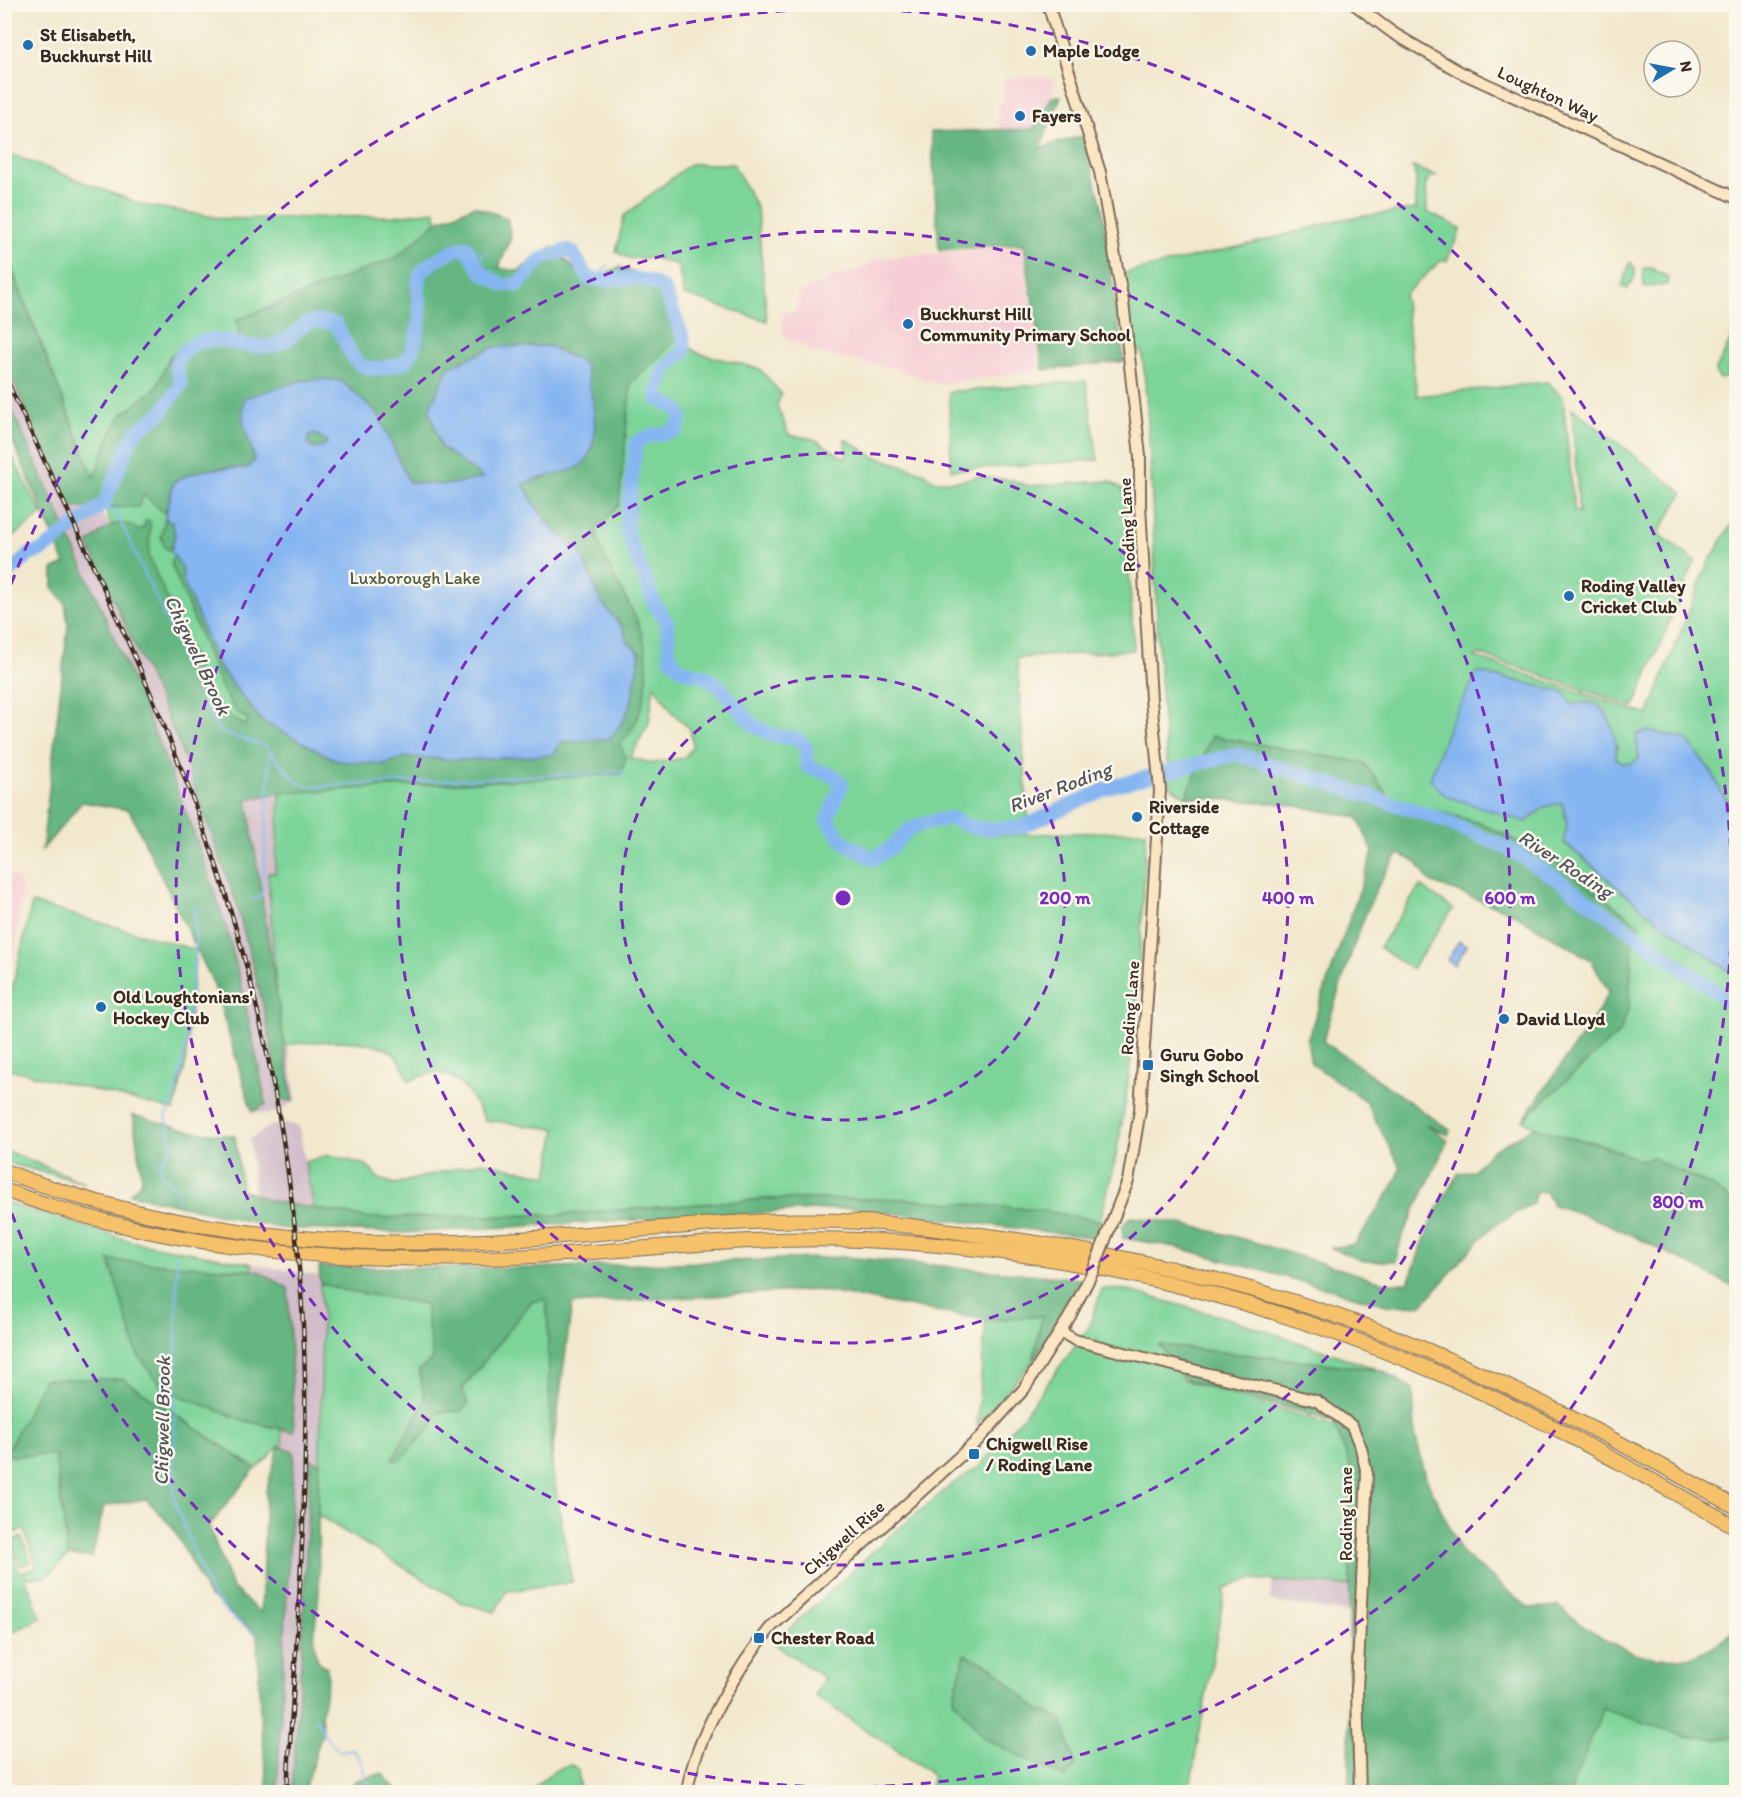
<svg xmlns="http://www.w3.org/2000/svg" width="1741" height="1797" font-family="Itim,sans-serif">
<rect width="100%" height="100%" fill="#fbf7ec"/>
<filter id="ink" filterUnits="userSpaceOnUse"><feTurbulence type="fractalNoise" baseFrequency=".0167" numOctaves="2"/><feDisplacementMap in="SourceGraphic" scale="12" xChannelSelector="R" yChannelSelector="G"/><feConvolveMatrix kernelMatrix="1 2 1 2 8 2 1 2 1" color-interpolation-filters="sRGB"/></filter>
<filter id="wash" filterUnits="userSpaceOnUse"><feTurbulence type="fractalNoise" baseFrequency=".008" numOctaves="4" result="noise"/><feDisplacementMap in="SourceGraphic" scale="24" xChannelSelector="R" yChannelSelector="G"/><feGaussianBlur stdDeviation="1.35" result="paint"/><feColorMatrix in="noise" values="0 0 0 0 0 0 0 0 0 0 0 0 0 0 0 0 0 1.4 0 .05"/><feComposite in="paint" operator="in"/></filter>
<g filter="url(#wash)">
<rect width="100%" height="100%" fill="#f2e8ce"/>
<path fill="#f6cfd6" d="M1039 77 1054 79 1052 97 1034 129H999L998 103 1004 102V78Z
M1023 246 1040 370 939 384 893 368 814 352 783 335 782 313 797 310 799 293 838 275 859 271 878 258Z
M5 874 18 877 22 891 15 949 5 986Z"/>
<path fill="#d1bdc9" d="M4 284 87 490 128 556 281 779 275 873H269L277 1005 288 1045 296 1100 281 1111 268 1114 252 1112 214 985 201 959 65 564 5 423Z
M284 1123 299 1126 315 1223 256 1218 250 1139 270 1126Z
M252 1264 319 1276 322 1311 320 1463 316 1514 319 1592 316 1607 315 1653 320 1663 327 1668 328 1679 321 1717 323 1730 304 1792H268L260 1711 256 1640 269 1604 283 1437Z
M1275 1572 1351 1586 1350 1613 1269 1601Z"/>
<path fill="#7cd499" stroke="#5c7f5c" stroke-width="1.5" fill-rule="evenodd" d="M5 152 143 205 227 219 394 216 435 211 438 221 397 257 237 320 239 337 188 343 170 356 157 387 121 416 108 440 94 479 5 251Z
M690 164H733L757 208 767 321 684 295 678 265 653 258H629L616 252 624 216Z
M1412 167 1437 176H1432L1426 182 1427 212 1461 228 1447 261 1442 260 1404 295 1417 396 1548 382 1563 398 1574 511 1579 514 1572 408 1683 493 1658 533 1695 561 1634 707 1479 654 1475 657 1648 715 1707 565 1736 517V810L1724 797 1713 774 1647 731 1636 735 1639 758 1632 764 1622 763 1616 758 1617 745 1572 704 1564 692 1478 672 1544 807 1562 802 1567 823 1564 843 1643 909 1736 976V1206C1714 1179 1680 1177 1653 1157L1641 1161 1598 1143 1565 1137 1535 1127 1523 1120 1602 1046 1633 937 1640 925 1548 856 1479 823 1390 798 1364 763 1212 736 1186 797 1170 786C1152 642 1157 496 1142 351H1136L1125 273 1255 243 1343 219 1416 209V174Z
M564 258 593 289 665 306 678 339 698 353 760 369 781 394 777 406 789 435 814 439 846 459 845 439 873 456 925 473 933 481H959L977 477 1012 480 1029 486 1110 481 1124 490 1134 650 1017 658 1028 817 997 835 1146 831C1140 962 1136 1095 1100 1221L1041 1210 902 1199H766L555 1215 368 1218 314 1208 305 1162 329 1155 366 1165 379 1179 395 1184 481 1162 548 1176 556 1129 485 1120C475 1101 460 1074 436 1073 428 1072 417 1078 409 1081 404 1070 400 1056 388 1050 361 1036 315 1042 285 1045L277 1005 268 873H275L281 779 211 739 128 556 108 519 106 506 136 452 498 293 545 263ZM654 685 673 713 690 729 693 746 684 758 652 763 630 758 649 723Z
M1630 262C1640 270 1634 280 1627 289L1622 286Z
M1648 267 1668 277 1667 285 1644 287 1643 269Z
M1736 328V356L1726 377 1720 379 1715 372Z
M1086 381 1098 460 951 470 949 392Z
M4 441 42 514 5 543H4Z
M1420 886 1453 909 1412 969 1379 947Z
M32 903 196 950 185 1066 174 1110 5 1068 9 1002Z
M5 1150 85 1183 12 1164 5 1160Z
M5 1202 134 1242 252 1264 253 1270 109 1261 242 1420 281 1429 283 1448 279 1446 257 1469 123 1379 6 1456 55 1455 68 1556 46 1577H25L41 1618 5 1636ZM24 1529 37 1567 19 1573 6 1536Z
M320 1283 349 1291 425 1303 433 1360 419 1370 425 1400 393 1459 431 1426 438 1412 461 1411 468 1403 462 1390 531 1301 547 1300 552 1467 572 1582 507 1591 495 1612 461 1602 316 1514 320 1463 322 1311Z
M1102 1289 1126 1290 1237 1321 1377 1369 1159 1345 1184 1380 1335 1426 1350 1465 1351 1586 1251 1579 1225 1588 1189 1792H928L933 1777 927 1770 815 1696 824 1678 774 1643 891 1535 951 1485 979 1467 1023 1416 1088 1329Z
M1043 1316 1033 1361 977 1425 986 1320Z
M22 1537 31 1562 20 1566 11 1541Z
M1602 1704 1690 1738H1736V1792H1568Z
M572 1765 578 1770 580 1792H536L535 1787C544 1778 559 1766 572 1765Z"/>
<path fill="#65b681" stroke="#507050" stroke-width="1.5" d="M1061 96 1040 148 1082 136 1101 202 1124 361 1043 370 1024 244 939 250 931 132 1033 129 1052 97Z
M474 206 507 218 511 237 499 268 518 271 552 247 577 272 596 278 619 267C668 284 664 294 678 339L631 382 619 505 596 530C603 565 624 590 638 623 654 662 649 714 620 745L626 757 621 774 280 793 247 799 293 1101 282 1100 263 1005 236 902 177 739 88 544C104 529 118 514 138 530L144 528 145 521H150L149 557 206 688 220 710 245 726 248 720 235 710 223 691 171 564 173 556 178 559 184 573 384 764 406 757 465 760 581 740 636 675 640 653 627 641 622 627 601 602 579 549 559 535 539 511 522 483 580 466 549 346 494 347 449 367 429 409 441 447 484 478 446 485 409 482 378 414 341 381 246 433 253 447 254 461 248 468C221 467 199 467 174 482L165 514 144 495 138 507 71 508 5 363 4 251 94 478 108 440 121 416 157 387 170 356 188 343 239 337 237 320 397 257 438 221Z
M5 395C81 563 160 730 219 905 240 969 252 1037 266 1104L252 1112 214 985 129 810 82 802 42 850 68 625 65 603 53 588V569L65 564 5 423Z
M314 434 328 441 325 445 315 450 307 444 309 437Z
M165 518 172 523 175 533 171 551 165 548 161 537Z
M1212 736 1364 763 1390 798 1479 823 1548 856 1640 925 1633 937 1629 1008 1620 1032 1523 1120 1594 1018 1609 992 1591 960 1511 912 1430 882 1416 862 1399 854C1367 888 1339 993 1323 1041L1450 1130 1448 1135 1425 1124 1448 1140 1401 1239 1396 1261H1363L1331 1248 1355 1244 1396 1181 1401 1168 1365 1101 1311 1063 1307 1040 1373 852 1357 817 1286 804 1186 797Z
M133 1115 192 1131 235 1136 242 1190 272 1201 368 1218 555 1215 766 1199H903L1041 1210 1100 1221 1097 1238 851 1208 402 1233 279 1228 130 1194 142 1180Z
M1535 1127 1565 1137 1598 1143 1641 1161 1653 1157C1680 1177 1714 1179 1736 1206V1288C1676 1259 1619 1223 1553 1205L1546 1192 1536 1191 1533 1203 1497 1224 1482 1237 1422 1305 1390 1306 1176 1247 1123 1238 1122 1227 1130 1217C1215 1224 1304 1259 1386 1283H1408L1432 1219 1458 1174 1474 1170 1491 1151Z
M845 1257 1081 1279 1033 1361 1042 1316 986 1320 817 1290 572 1304 551 1463 547 1300 532 1301 462 1389 468 1403 461 1411 438 1412 432 1426 399 1461 392 1460 425 1400 419 1370 433 1359 425 1304 342 1290 320 1283 319 1267 529 1268Z
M109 1260 258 1271 288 1288 294 1432 242 1420 165 1390 137 1354Z
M1159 1345 1382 1370 1413 1389 1415 1434 1426 1478 1462 1553 1529 1608 1558 1606C1608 1650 1682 1687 1736 1628V1738H1690L1603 1709 1570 1792H1400L1391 1790 1390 1792H1349L1350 1465 1333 1421 1187 1380Z
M44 1379H123L255 1469 209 1526 232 1587 261 1613 266 1491 279 1446 294 1452 277 1792H268L260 1711 257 1634 208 1595 173 1528 146 1499 104 1506 92 1557 68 1556 55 1455 5 1456Z
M310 1459 320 1463C316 1505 319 1546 319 1589 319 1609 311 1633 316 1654 317 1661 321 1664 327 1668L328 1679 321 1717 323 1730 304 1792H292L302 1649Z
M965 1654 992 1667 1037 1709 1061 1719 1076 1765 1065 1778 985 1739 953 1699Z
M382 1773 398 1792H349L355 1781Z"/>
<path fill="#86b6f1" stroke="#607088" stroke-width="1.5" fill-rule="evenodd" d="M549 346 585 364C591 390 606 446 580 466 568 474 537 477 523 484L539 511 559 535 579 549 601 602 622 627 627 641 640 653C633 688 636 711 609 739L561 742 553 755 465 760 406 757 384 764 338 761 262 721 219 667 182 578C186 566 175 560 171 551L175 534 172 523 165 518 174 482C199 467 221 468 248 468L254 461C253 449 250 444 246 433 242 421 243 410 244 398L300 381 323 379 341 381 378 414 409 482 446 485 483 478 441 447 429 409 449 367 494 347ZM314 434 328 441 325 445 315 449 307 444 309 437Z
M1478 672 1564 692 1572 704C1578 704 1587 702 1592 703 1612 709 1617 741 1616 758L1622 763 1632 764 1639 758 1636 735 1647 731 1686 739 1713 774 1724 797 1736 810V976L1643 909 1564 842 1567 823 1562 803 1544 807 1526 822 1446 796 1430 779 1450 723Z
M1459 941 1467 946 1454 965 1447 960Z"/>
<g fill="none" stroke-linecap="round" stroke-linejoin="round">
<path stroke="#86b6f1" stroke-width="2" d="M475 264 485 252
M595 280 608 265
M104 504 117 514 216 727 222 733 266 746 270 751 263 889 260 897 252 900
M270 751 295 780 307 787 623 772 622 777
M178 1199 177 1188 162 1176 159 1166 172 1144 166 1115 179 1082 186 1043 196 945 194 912 198 907
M177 1255 174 1500 211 1595 232 1617 254 1633
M316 1718 327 1739 341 1752 353 1750 359 1757 370 1792"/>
<path stroke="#86b6f1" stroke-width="14" d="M4 577 29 555 43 550 104 504 131 440 138 430 160 414 181 385 176 364C199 318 242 354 274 345 304 337 293 314 336 324 357 364 354 377 405 363 414 349 419 333 420 315 421 284 407 276 440 258 449 253 456 248 466 247L482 273 503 285H518L541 259 567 250 573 253 588 278C613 285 637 269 664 289L683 337 684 352 664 369 657 393 658 399 677 409 681 416 677 430C662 436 647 433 636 443L626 530 655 605 667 622 670 658 682 670 705 676 718 685 753 725 772 735 797 739 806 747 807 766 834 776 842 785 827 819 843 841 873 859 891 848 907 831 924 823 951 818 970 827 989 829 1022 827 1112 786 1237 754 1435 817 1507 848 1557 879 1736 1006"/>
</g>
</g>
<g filter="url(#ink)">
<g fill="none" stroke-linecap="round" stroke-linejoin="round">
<g stroke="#7b6c5c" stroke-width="14">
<path id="secondary" d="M1048 4 1100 172 1123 302 1140 456V506L1151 700 1160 790 1140 1110 1128 1181 1115 1214
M1354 4 1393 33 1460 72 1736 198
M1061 1332 1075 1340 1121 1352 1317 1401 1352 1426 1361 1448 1367 1474 1357 1690 1360 1792
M687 1792C694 1740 738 1666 772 1626L979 1439 1024 1389 1070 1316"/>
</g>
<g stroke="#7b6c5c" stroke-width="16">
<path id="highway" d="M4 1171C155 1230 322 1249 483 1241 609 1236 735 1215 861 1222 906 1224 951 1231 996 1237 1134 1256 1268 1287 1397 1338 1515 1385 1626 1445 1736 1507
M4 1190C158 1247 321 1262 484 1258 610 1255 736 1235 862 1240 1068 1248 1278 1300 1465 1385 1558 1426 1647 1478 1736 1527"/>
</g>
<use href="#secondary" stroke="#fbe6c4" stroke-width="10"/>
<use href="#highway" stroke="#f5c16b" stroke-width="14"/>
<g stroke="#3b2a1e" stroke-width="4.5">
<path id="rail" d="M4 374C84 548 173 722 229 905 265 1023 288 1146 299 1268 315 1442 297 1618 287 1792"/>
</g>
<use href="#rail" stroke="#fbf7ec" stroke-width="2" stroke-dasharray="7" stroke-linecap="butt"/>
<g stroke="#7b6c5c" stroke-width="14" stroke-linecap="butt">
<path id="secondary-bridge" d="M1070 1316 1093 1271 1115 1214"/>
</g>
<use href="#secondary-bridge" stroke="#fbe6c4" stroke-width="10"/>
</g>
</g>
<g fill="none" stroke="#7b2cbf" stroke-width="3" stroke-dasharray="10 8">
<circle cx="843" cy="898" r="222"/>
<circle cx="843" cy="898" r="445"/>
<circle cx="843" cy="898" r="667"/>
<path d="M5 601A889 889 0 1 1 5 1195"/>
</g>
<g fill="#1f6fb2" stroke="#fbf7ec" stroke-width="2">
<circle cx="28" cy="45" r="6"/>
<circle cx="1031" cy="51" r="6"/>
<circle cx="1020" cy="116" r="6"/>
<circle cx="908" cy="324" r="6"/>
<circle cx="1569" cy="596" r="6"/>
<circle cx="1137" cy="817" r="6"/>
<circle cx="101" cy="1007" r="6"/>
<circle cx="1504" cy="1019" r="6"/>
<rect x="1142" y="1059" width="12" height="12" rx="3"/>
<rect x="968" y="1448" width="12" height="12" rx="3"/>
<rect x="753" y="1632" width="12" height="12" rx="3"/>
</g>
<g text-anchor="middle" stroke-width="5" stroke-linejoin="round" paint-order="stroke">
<g font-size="18" font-weight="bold" fill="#3b2a1e" stroke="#fbf7ec" text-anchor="start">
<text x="40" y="41">St Elisabeth,<tspan x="40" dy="21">Buckhurst Hill</tspan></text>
<text x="1043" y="57">Maple Lodge</text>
<text x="1032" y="122">Fayers</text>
<text x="920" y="320">Buckhurst Hill<tspan x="920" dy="21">Community Primary School</tspan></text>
<text x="1581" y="592">Roding Valley<tspan x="1581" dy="21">Cricket Club</tspan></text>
<text x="1149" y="813">Riverside<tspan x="1149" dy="21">Cottage</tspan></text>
<text x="113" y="1003">Old Loughtonians'<tspan x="113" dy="21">Hockey Club</tspan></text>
<text x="1516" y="1025">David Lloyd</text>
<text x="1160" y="1061">Guru Gobo<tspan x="1160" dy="21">Singh School</tspan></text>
<text x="986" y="1450">Chigwell Rise<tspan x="986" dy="21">/ Roding Lane</tspan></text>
<text x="771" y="1644">Chester Road</text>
</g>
<g font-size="18" fill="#3b2a1e" stroke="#fbf7ec">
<text transform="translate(1548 94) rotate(25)" y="6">Loughton Way</text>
<text transform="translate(1127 525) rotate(-93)" y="6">Roding Lane</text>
<text transform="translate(1130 1008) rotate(-86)" y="6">Roding Lane</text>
<text transform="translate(1346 1514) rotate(-90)" y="6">Roding Lane</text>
<text transform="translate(844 1538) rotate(-42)" y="6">Chigwell Rise</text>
</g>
<g font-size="18" fill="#4e5d43" stroke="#fbf7ec">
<text x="415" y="584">Luxborough Lake</text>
</g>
<g font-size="20" font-style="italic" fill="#52545d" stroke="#fbf7ec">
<text transform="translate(198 655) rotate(65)" y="7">Chigwell Brook</text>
<text transform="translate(1060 787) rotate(-21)" y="7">River Roding</text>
<text transform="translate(1566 864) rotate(33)" y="7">River Roding</text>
<text transform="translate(162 1421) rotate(-89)" y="7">Chigwell Brook</text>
</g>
</g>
<circle cx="843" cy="898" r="9" fill="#7b2cbf" stroke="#fbf7ec" stroke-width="3"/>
<g font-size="18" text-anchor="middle" font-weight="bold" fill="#7b2cbf" stroke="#fbf7ec" stroke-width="5" stroke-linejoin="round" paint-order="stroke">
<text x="1065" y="904">200 m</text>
<text x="1288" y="904">400 m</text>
<text x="1510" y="904">600 m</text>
<text x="1678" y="1208">800 m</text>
</g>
<rect width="1741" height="1797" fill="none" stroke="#fbf7ec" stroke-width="24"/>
<g transform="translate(1672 69) rotate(80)"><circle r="28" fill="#fbf7ec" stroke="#aea59a" stroke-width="1.5"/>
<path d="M0-4.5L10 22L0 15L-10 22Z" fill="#1f6fb2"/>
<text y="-9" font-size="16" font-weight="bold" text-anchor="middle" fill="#3b2a1e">N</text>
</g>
</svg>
